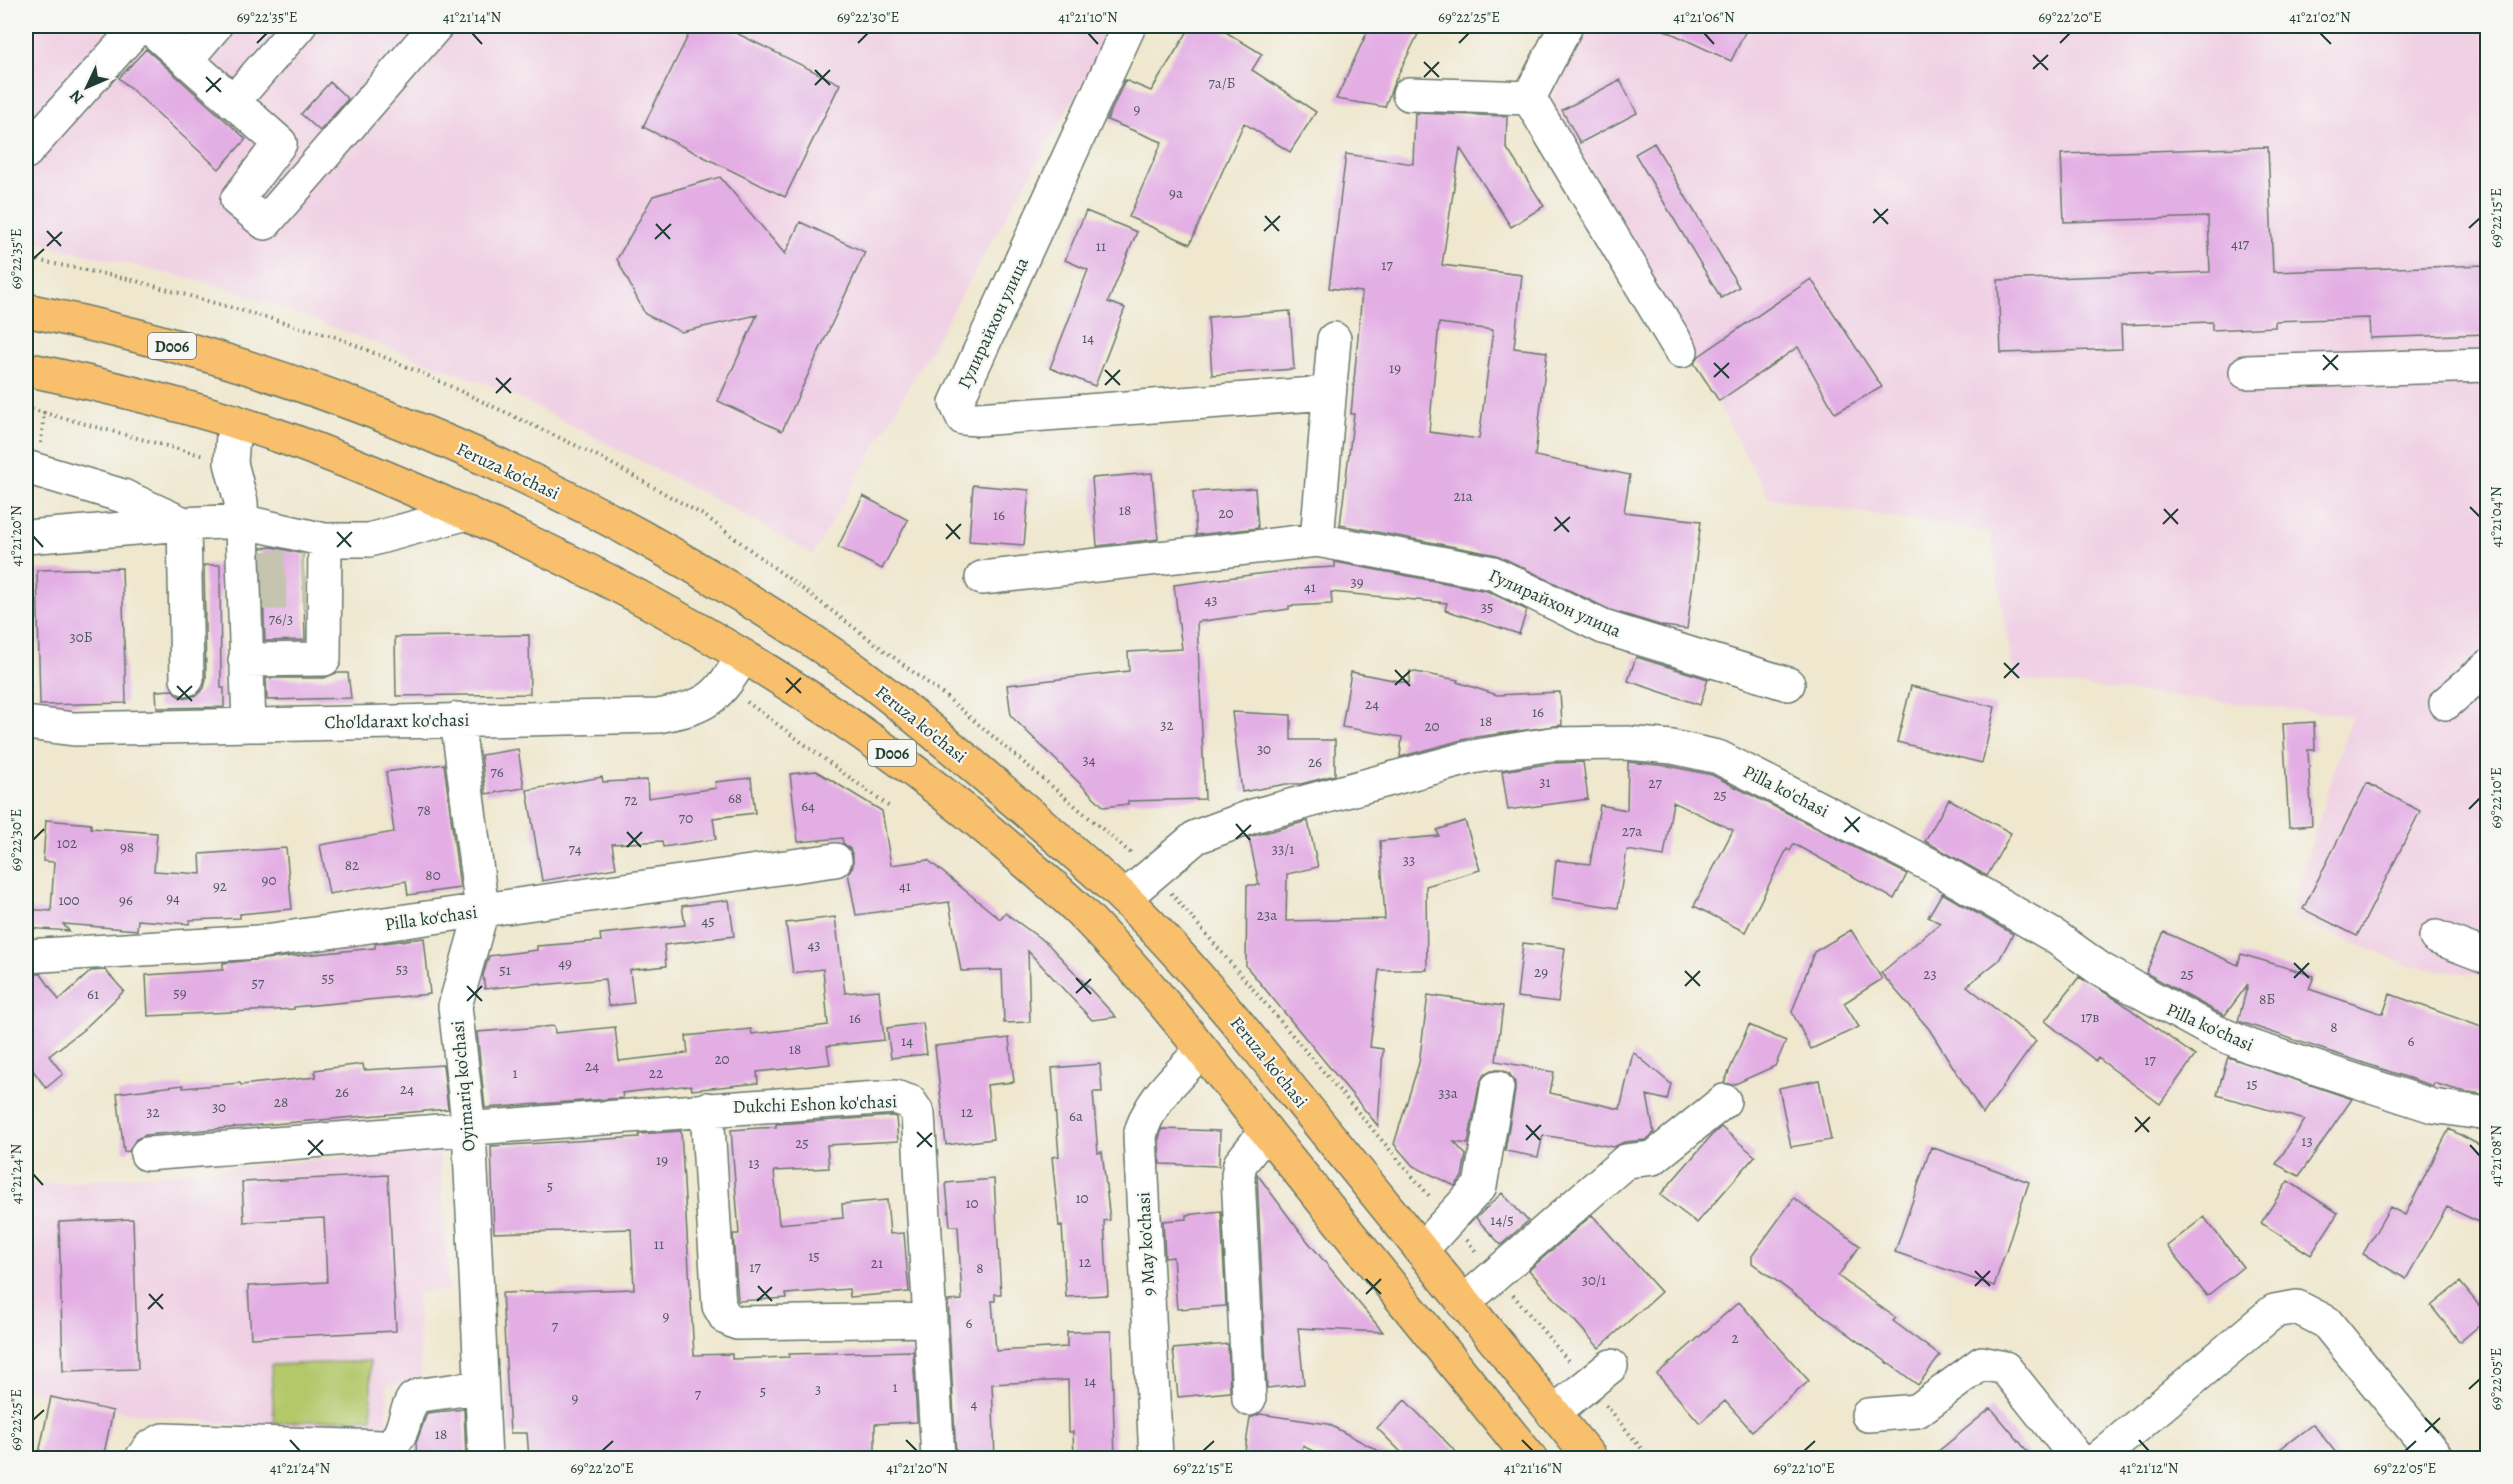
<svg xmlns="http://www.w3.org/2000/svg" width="2513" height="1484" font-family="Alegreya,serif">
<rect width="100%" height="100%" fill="#f6f6f2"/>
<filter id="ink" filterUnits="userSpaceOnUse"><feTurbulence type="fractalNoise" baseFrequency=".0167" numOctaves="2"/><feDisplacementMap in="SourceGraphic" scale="12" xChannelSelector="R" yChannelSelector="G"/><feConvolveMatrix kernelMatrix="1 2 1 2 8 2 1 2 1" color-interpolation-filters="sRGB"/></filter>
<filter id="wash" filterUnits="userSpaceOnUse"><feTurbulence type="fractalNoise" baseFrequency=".008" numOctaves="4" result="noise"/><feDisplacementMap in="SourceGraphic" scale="24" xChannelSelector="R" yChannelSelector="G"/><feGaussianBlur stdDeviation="1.35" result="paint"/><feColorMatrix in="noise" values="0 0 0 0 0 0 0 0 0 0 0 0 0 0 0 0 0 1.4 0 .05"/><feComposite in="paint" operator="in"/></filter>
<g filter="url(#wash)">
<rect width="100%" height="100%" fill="#efe7ce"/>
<path fill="#f0d0e4" d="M26 26H1115L813 555 760 523 505 391 225 287 26 240Z
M1589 26H2487V976L2410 966 2292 917 2297 889 2352 716 2014 679 1990 533 1769 498 1552 100Z
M439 1149 449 1290 417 1292 421 1382 387 1385 388 1428 273 1429 124 1412 26 1390V1186Z"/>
<path fill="#b4c86b" stroke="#6a8250" stroke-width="1.5" d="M370 1361 372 1418 274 1423 271 1365Z"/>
<g id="blocks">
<path fill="#e3aee4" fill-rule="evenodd" d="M693 26H722L840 84 785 197 643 127Z
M1191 26H1216L1262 54 1252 70 1316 112 1290 152 1244 123 1190 244 1129 217 1162 142 1107 120 1125 80 1151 91Z
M1370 26H1422L1393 85 1385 107 1336 99Z
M1656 26H1748L1731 61Z
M146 49 246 139 219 169 119 78Z
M1620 80 1637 113 1580 143 1562 110Z
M330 82 348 99 320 131 301 114Z
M1415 113 1507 116 1506 147 1544 206 1511 227 1460 148 1442 265 1522 275 1514 348 1547 352 1535 456 1630 475 1624 512 1701 521 1687 629 1663 626 1610 610 1497 555 1340 525 1354 414H1351L1362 292 1329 288 1346 154 1413 164ZM1439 323 1493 330 1479 439 1429 432Z
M1654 143 1739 287 1721 298 1635 154Z
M2268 147 2273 272 2487 265V334L2370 338 2369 318 2275 321V327L2212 330V322L2121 325 2122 349 2001 353 1998 280 2210 272 2208 217 2064 222 2061 154Z
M720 177 785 254 800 222 865 252 782 431 718 401 757 315 681 332 645 314 617 259 653 196Z
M1086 211 1137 232 1108 302 1125 308 1095 386 1050 368 1088 270 1065 260Z
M1811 279 1882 387 1835 413 1798 347 1719 401 1694 363 1699 356Z
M1290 311 1294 369 1212 375 1208 317Z
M1152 473 1158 539 1097 546 1092 478Z
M973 485 1029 490 1024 545 969 541Z
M1255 488 1258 528 1196 535 1193 492Z
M863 496 908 520 882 569 838 547Z
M273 547 303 554 305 640 265 641 261 548Z
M1335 562 1487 591 1527 610 1519 634 1445 610 1447 603 1331 592 1332 604 1289 606V609L1197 622 1205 799 1128 801V804L1104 807 1011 716 1007 685 1129 671 1128 652 1182 649 1174 585 1297 569 1335 567Z
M204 565H220L221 688H224V707L157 708 156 691 173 690 178 696 188 698 197 695 204 688 206 679Z
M122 568 126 703 40 705 37 570Z
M529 635 530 694 396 696 395 637Z
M1636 657 1708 679 1700 705 1628 681Z
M1410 671 1458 680 1457 682 1497 695 1560 692 1562 725 1469 738 1400 757 1402 737 1342 727 1351 672 1409 683Z
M336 673H348L351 698 267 700 266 678H324Z
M1911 686 1995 707 1982 763 1897 742Z
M1232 712 1291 715V740H1335V775L1301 784H1286L1242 792Z
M2314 722 2315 750H2308L2312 825 2289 827 2283 724Z
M518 749 524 788 486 794 481 755Z
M1583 762 1588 799 1508 810 1502 771 1553 763Z
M1628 762 1669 766 1712 775 1907 874 1894 899 1794 844 1790 851 1787 849 1745 932 1694 906 1733 830 1673 802 1664 856 1627 850 1618 908 1552 898 1556 860 1590 864 1600 805 1627 810Z
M444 764 460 888 408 895 406 881 329 894 320 845 394 832 386 772Z
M816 771 882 811 891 865 928 860 1000 919 1005 913 1048 944 1116 1017 1092 1020 1028 951 1030 1022 1004 1023 1002 970 961 971 949 902 856 915 848 873 853 866V857L850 849 843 843 842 838 798 842 790 774Z
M602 777 603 782 647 780 648 798 716 788 715 782 751 778 755 813 713 818 716 839 663 847 662 841 612 844 616 868 542 881 527 790Z
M2367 783 2420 811 2357 936 2303 909Z
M1949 799 2011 833 1987 876 1925 841Z
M46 820 91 824V828L157 833 154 871 201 874 200 854 286 848 292 909 240 914V918L190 920 189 924 138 920 137 930 63 924 69 931 26 928V909L51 911 54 862 43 861Z
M1308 821 1318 867 1287 874 1286 921 1385 919 1380 841 1439 836 1437 830 1465 821 1480 870 1426 886 1427 970H1379L1370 1047 1383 1049 1378 1126 1246 966 1247 885H1259L1249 837Z
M1942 893 2013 934 1999 960 1967 986 2036 1041 1983 1114 1929 1029 1881 973 1940 923 1928 917Z
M729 900 734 936 664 945 666 966 630 970 634 1003 608 1006 605 979 541 985V983L485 989 483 975 489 956 537 950V946L601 941 600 934 685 925 682 906Z
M835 917 845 993 879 990 884 1040 827 1046 830 1064 757 1072 758 1083 692 1090 691 1085 622 1093 623 1098 485 1108 477 1032 554 1026 555 1033 615 1027 619 1061 688 1053 686 1036 751 1029 752 1034 828 1025 823 969 793 973 786 923Z
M1851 930 1882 979 1844 1003 1859 1027 1811 1049 1792 1012 1814 952Z
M2164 932 2238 965 2241 954 2314 976 2309 989 2383 1014 2390 994 2487 1029V1095L2457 1090 2434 1083 2433 1086 2238 1021 2248 984 2225 1015 2215 1011 2146 973Z
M424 938 430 994 294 1007V1009L148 1016 146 975 223 970V963L375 948V944Z
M1523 943 1565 948 1558 1002 1517 997Z
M105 970 124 991 83 1030 49 1056 63 1074 46 1088 26 1061V974H41L59 1000 91 971Z
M2079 977 2119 1001 2195 1056 2160 1104 2098 1058 2096 1061 2045 1021Z
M1428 995 1503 1006 1496 1061 1554 1072 1550 1093 1620 1109 1633 1052 1671 1084 1667 1100 1647 1095 1654 1133 1646 1140 1624 1142 1614 1147 1543 1135 1538 1157 1505 1151 1515 1091V1082L1509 1073 1501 1070H1491L1483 1076 1479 1085 1468 1144 1454 1142 1466 1155 1462 1177 1455 1186 1413 1166 1394 1144 1419 1063Z
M923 1023 927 1054 891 1058 887 1028Z
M1749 1025 1786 1041 1775 1066 1733 1085 1724 1083Z
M1009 1038 1014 1082 987 1085 993 1139 946 1145 935 1046Z
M2228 1057 2352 1099 2299 1176 2276 1164 2305 1120 2217 1095Z
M363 1064 364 1070 443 1065 448 1109 146 1135 136 1139 129 1151 124 1152 117 1093 183 1085V1088L240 1083 241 1085 316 1077 315 1070Z
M1100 1064 1102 1092H1093L1098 1153 1102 1152 1110 1220 1104 1221 1108 1295 1066 1297 1062 1225 1059 1226 1052 1157 1059 1156 1052 1068Z
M1819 1080 1831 1140 1791 1147 1779 1088Z
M893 1116 896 1117 898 1141 827 1145 829 1168 774 1171 779 1224 843 1218 842 1204 887 1200 890 1234 904 1233 909 1292 850 1297 849 1289 786 1294 787 1298 738 1301 733 1234H739L731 1130 776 1127V1124Z
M1721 1127 1755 1156 1697 1223 1660 1195 1711 1136Z
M1162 1129 1220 1131 1219 1166 1160 1164 1159 1138Z
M2449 1129 2487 1149V1226L2447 1207 2406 1279 2363 1254 2390 1207 2405 1215Z
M681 1131 694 1355 732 1354V1359L789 1357V1354L913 1351 917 1422 875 1424V1458H529L527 1433H510L502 1293 634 1289 631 1229 494 1233 491 1146 639 1137V1134Z
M1931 1147 2029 1182 1994 1286 1895 1252Z
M1257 1174 1300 1232 1383 1332 1298 1328 1304 1384 1267 1388Z
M388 1175 396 1331 251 1338 248 1286 327 1282 324 1218 244 1222 242 1182Z
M994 1179 1001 1294H995V1301H992L996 1351 1067 1347V1332L1111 1331 1115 1458H1074L1073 1432H1069L1068 1380 992 1384 995 1458H956L948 1301 962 1300 958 1226H950L946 1183Z
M2288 1181 2338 1213 2311 1255 2261 1223Z
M1502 1193 1528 1221 1501 1245 1476 1218Z
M1794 1198 1860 1246 1838 1276 1896 1318 1893 1321 1940 1356 1918 1385 1752 1263V1256Z
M1221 1211 1226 1306 1177 1309 1173 1257 1165 1258 1163 1221 1186 1219V1215Z
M1592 1215 1661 1292 1599 1348 1529 1270Z
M2204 1217 2243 1267 2207 1296 2167 1246Z
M133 1219 138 1369 63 1371 59 1222Z
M2460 1282 2487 1315V1319L2460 1342 2431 1306Z
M1739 1302 1809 1381 1752 1431 1725 1401 1700 1423 1657 1374Z
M1228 1344 1230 1392 1178 1397 1173 1349Z
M51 1397 113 1411 103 1458H38Z
M1405 1400 1462 1458H1407L1377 1428Z
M1991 1408 2033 1458H1930Z
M464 1409 466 1458H417L416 1443 427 1413Z
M1260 1414 1328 1424 1392 1458H1327L1303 1446 1301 1458H1244L1250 1418Z
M2313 1424 2340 1458H2268Z"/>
</g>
</g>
<g filter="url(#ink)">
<use href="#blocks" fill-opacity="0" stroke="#68786a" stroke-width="1.5"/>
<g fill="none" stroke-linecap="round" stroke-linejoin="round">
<path stroke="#c5c5af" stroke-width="33" stroke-dasharray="33 16" stroke-linecap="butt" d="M252 568 304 566
M253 593H306"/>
<g stroke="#68786a" stroke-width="36">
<path id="minor" d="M148 26 280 143 237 200 265 223 436 26
M1129 26 956 403 963 418 978 419 1328 393
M1566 26 1529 98 1681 351
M186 60 215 26
M1409 94 1529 98
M233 102 299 26
M26 152 139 26
M2246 372 2488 365
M234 421 231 463 241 502 249 725
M26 467 123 496 184 524 241 521 325 540 324 659 245 660
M26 537 184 524 187 679
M325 540H369L467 513
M1317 540 1334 339
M982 578 1317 540 1493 573 1603 627 1788 684
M2446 703 2488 667
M457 719 482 910 455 1006 469 1130 485 1458
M26 723 74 729 658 716C707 707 718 699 743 656
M1124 898 1196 837 1253 816 1472 757 1551 744 1627 743 1672 747 1718 757 1936 868 2054 936 2100 969 2207 1028 2252 1047 2433 1106 2488 1114
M2436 937 2488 957
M26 956 258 942 835 860
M707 1109 719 1306 726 1318 737 1323 929 1320
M147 1154C396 1135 646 1113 895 1097L910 1102 918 1114 938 1458
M1421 1250 1480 1186 1497 1088
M1463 1303 1626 1161 1653 1158 1724 1101
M1249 1399 1238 1175 1240 1164 1266 1131
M1553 1413 1611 1366
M1868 1415 1917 1411 1982 1363 2005 1368 2077 1458
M142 1458 150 1447 163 1440 383 1447C407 1440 401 1418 413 1399L421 1395 481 1387
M1156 1458 1140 1136C1148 1101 1178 1076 1202 1050
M2099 1458 2274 1311 2297 1307 2326 1322 2437 1458"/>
</g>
<g stroke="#68786a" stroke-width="36">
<path id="major" d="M26 310C278 361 523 459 742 596 782 621 823 646 862 675 904 707 944 741 984 775 1031 815 1079 855 1124 898 1164 936 1199 978 1235 1020L1590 1458
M26 369C113 387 201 409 285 438 366 467 445 503 523 539 694 619 856 717 1000 840 1027 863 1054 886 1079 910 1149 980 1210 1060 1271 1137 1357 1244 1444 1351 1530 1458"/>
</g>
<path stroke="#68786a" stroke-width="4" stroke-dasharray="1.5 4.5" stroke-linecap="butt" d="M26 258 129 279 336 337 424 374 596 455 705 516 820 602 945 696 1132 854
M26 408 204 456
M41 443 44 411
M747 702 891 808
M1171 893 1431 1198
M1467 1240 1477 1253
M1513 1295 1570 1363
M1606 1405 1649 1458"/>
<use href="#minor" stroke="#fff" stroke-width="33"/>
<use href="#major" stroke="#f8bf6c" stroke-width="33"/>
</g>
</g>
<path fill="none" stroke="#1f3d34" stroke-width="2" d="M472 33 482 44M1088 33 1098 44M1704 33 1714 44M2320 33 2331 44M257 43 267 33M858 43 868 33M1459 43 1469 33M2060 43 2070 33M2033 55 2048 70M1424 62 1439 77M2033 69 2048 55M815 70 830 85M206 77 221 92M1424 77 1439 62M815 85 830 70M206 92 221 78M1874 209 1888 224M1265 216 1279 231M1873 223 1888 209M656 224 670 239M2469 228 2480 218M47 231 61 246M1264 231 1280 216M655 239 671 224M47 246 62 232M33 259 44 249M2323 355 2338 370M1714 363 1729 378M1105 370 1120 385M2323 370 2338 355M1714 377 1729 363M496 378 511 393M1105 385 1120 370M496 393 511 378M2470 507 2480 517M2164 509 2178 524M1555 517 1569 532M946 524 960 539M2163 524 2178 509M1554 531 1570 517M337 532 351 547M33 536 43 547M946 539 961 524M337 547 352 532M2004 663 2019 678M1395 670 1410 686M786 678 801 693M2004 678 2019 663M1395 685 1410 671M177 686 192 701M786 693 801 678M177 700 192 686M2469 809 2480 798M1845 817 1859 832M1236 824 1250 840M627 832 641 847M1844 832 1860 817M1236 839 1251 825M33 840 44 829M627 847 642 832M2294 963 2309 978M1685 971 1700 986M1076 978 1091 994M2294 978 2309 963M467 986 482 1001M1685 986 1700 971M1076 993 1091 979M467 1001 482 986M2135 1117 2149 1132M1526 1125 1540 1140M917 1132 932 1147M2135 1132 2150 1117M308 1140 323 1155M1526 1140 1541 1125M2470 1145 2480 1156M917 1147 932 1133M308 1155 323 1140M33 1174 43 1185M1975 1271 1990 1286M1366 1279 1381 1294M758 1286 772 1301M1975 1286 1990 1271M149 1294 163 1309M1366 1294 1381 1279M757 1301 772 1287M148 1309 163 1294M2469 1389 2480 1379M2425 1418 2439 1433M33 1420 44 1410M2425 1432 2440 1418M290 1440 300 1451M906 1440 917 1451M1522 1440 1533 1451M2139 1440 2149 1451M602 1451 613 1441M1203 1451 1214 1441M1804 1451 1815 1441M2405 1451 2416 1441"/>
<g text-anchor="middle" stroke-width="4.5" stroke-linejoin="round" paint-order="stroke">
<g font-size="15" fill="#505960">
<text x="1222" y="88">7а/Б</text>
<text x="1137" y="114">9</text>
<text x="1176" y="198">9a</text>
<text x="2240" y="249">417</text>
<text x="1101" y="251">11</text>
<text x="1387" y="270">17</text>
<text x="1088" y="343">14</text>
<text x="1395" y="373">19</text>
<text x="1463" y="501">21а</text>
<text x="1125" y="515">18</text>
<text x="1226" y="518">20</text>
<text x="999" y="520">16</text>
<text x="1357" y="587">39</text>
<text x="1310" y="592">41</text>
<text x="1211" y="605">43</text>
<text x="1487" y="612">35</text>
<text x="281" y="624">76/3</text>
<text x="81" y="642">30Б</text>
<text x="1372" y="709">24</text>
<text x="1538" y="717">16</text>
<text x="1486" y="726">18</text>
<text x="1167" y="730">32</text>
<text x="1432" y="731">20</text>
<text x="1264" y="754">30</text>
<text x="1089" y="765">34</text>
<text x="1315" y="767">26</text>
<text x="497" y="777">76</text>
<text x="1545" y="787">31</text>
<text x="1655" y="788">27</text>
<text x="1720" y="800">25</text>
<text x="735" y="803">68</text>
<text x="631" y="805">72</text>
<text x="808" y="811">64</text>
<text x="424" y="815">78</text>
<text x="686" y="823">70</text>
<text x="1632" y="836">27а</text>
<text x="67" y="848">102</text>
<text x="127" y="852">98</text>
<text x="575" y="854">74</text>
<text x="1283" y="854">33/1</text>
<text x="1409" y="865">33</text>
<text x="352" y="870">82</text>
<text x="433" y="880">80</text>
<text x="269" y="885">90</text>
<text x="220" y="891">92</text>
<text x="905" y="891">41</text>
<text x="173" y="903">94</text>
<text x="69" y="905">100</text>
<text x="126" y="905">96</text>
<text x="1267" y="920">23a</text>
<text x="708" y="926">45</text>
<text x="814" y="950">43</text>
<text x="565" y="968">49</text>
<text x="402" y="974">53</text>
<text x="505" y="975">51</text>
<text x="1541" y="977">29</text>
<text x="1930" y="979">23</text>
<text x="2187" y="979">25</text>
<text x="328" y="983">55</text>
<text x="258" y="988">57</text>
<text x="180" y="998">59</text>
<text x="93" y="999">61</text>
<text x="2267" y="1004">8Б</text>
<text x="2090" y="1022">17в</text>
<text x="855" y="1023">16</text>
<text x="2334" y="1032">8</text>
<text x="907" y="1046">14</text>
<text x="2411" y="1046">6</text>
<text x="795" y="1054">18</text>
<text x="722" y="1064">20</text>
<text x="2150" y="1065">17</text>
<text x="592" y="1071">24</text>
<text x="515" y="1078">1</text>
<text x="656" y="1078">22</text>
<text x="2252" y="1089">15</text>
<text x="407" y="1094">24</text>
<text x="342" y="1097">26</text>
<text x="1448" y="1098">33a</text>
<text x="281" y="1107">28</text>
<text x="219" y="1112">30</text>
<text x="153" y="1117">32</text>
<text x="967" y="1117">12</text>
<text x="1076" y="1121">6a</text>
<text x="2307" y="1146">13</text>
<text x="802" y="1148">25</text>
<text x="662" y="1165">19</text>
<text x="754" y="1168">13</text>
<text x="550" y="1191">5</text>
<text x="1082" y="1203">10</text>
<text x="972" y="1208">10</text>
<text x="1502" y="1225">14/5</text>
<text x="659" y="1249">11</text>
<text x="814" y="1261">15</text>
<text x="1085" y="1267">12</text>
<text x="877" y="1268">21</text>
<text x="755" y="1272">17</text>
<text x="980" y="1273">8</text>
<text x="1594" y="1285">30/1</text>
<text x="666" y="1321">9</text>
<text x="969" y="1328">6</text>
<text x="555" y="1331">7</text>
<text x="1735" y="1343">2</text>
<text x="1090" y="1386">14</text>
<text x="895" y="1392">1</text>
<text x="818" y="1394">3</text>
<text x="763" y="1396">5</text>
<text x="698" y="1399">7</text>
<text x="575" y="1403">9</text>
<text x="974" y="1409">4</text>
<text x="441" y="1439">18</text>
</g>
<g fill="#f6f6f2" stroke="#60746d" stroke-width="1.5">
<rect x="148" y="333" width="48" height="26" rx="4.5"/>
<rect x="868" y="740" width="48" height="26" rx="4.5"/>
</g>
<g font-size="16" font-weight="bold" fill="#1f3d34">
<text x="172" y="352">D006</text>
<text x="892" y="759">D006</text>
</g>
<g font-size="18" fill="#1f3d34" stroke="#f6f6f2">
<text transform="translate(993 323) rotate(-65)" y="6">Гулирайхон улица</text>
<text transform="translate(508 471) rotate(25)" y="6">Feruza ko'chasi</text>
<text transform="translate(1555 603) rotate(24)" y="6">Гулирайхон улица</text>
<text transform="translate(397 721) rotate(-1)" y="6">Cho'ldaraxt ko'chasi</text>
<text transform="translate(921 724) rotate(39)" y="6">Feruza ko'chasi</text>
<text transform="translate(1786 791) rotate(27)" y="6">Pilla ko'chasi</text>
<text transform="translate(431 918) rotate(-8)" y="6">Pilla ko‘chasi</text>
<text transform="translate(2210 1027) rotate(24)" y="6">Pilla ko'chasi</text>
<text transform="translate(1269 1062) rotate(51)" y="6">Feruza ko'chasi</text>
<text transform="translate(463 1086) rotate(-95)" y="6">Oyimariq ko'chasi</text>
<text transform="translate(815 1104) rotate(-2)" y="6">Dukchi Eshon ko'chasi</text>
<text transform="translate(1146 1244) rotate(-93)" y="6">9 May ko'chasi</text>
</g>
</g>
<rect width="2513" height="1484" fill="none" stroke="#f6f6f2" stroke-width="66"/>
<g transform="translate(87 87) rotate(226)" stroke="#f6f6f2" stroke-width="4.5" paint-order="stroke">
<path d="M0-4.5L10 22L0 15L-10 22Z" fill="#1f3d34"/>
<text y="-9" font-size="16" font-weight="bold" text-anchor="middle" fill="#1f3d34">N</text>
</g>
<rect x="33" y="33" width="2447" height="1418" fill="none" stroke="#1f3d34" stroke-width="2"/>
<g font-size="15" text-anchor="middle" fill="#1f3d34">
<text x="267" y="22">69°22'35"E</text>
<text x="472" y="22">41°21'14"N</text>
<text x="868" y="22">69°22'30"E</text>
<text x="1088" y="22">41°21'10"N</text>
<text x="1469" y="22">69°22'25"E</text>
<text x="1704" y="22">41°21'06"N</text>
<text x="2070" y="22">69°22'20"E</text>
<text x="2320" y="22">41°21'02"N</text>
<text transform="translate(2496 218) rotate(-90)" y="5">69°22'15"E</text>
<text transform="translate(16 259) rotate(-90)" y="5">69°22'35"E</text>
<text transform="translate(2496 517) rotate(-90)" y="5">41°21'04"N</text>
<text transform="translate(16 536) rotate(-90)" y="5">41°21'20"N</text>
<text transform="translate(2496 798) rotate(-90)" y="5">69°22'10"E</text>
<text transform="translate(16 840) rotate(-90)" y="5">69°22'30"E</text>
<text transform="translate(2496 1156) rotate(-90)" y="5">41°21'08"N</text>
<text transform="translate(16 1174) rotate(-90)" y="5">41°21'24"N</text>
<text transform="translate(2496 1379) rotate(-90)" y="5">69°22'05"E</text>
<text transform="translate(16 1420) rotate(-90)" y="5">69°22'25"E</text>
<text x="300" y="1473">41°21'24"N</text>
<text x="602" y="1473">69°22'20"E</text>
<text x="917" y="1473">41°21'20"N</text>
<text x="1203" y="1473">69°22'15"E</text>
<text x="1533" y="1473">41°21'16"N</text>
<text x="1804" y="1473">69°22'10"E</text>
<text x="2149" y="1473">41°21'12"N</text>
<text x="2405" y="1473">69°22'05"E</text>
</g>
</svg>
